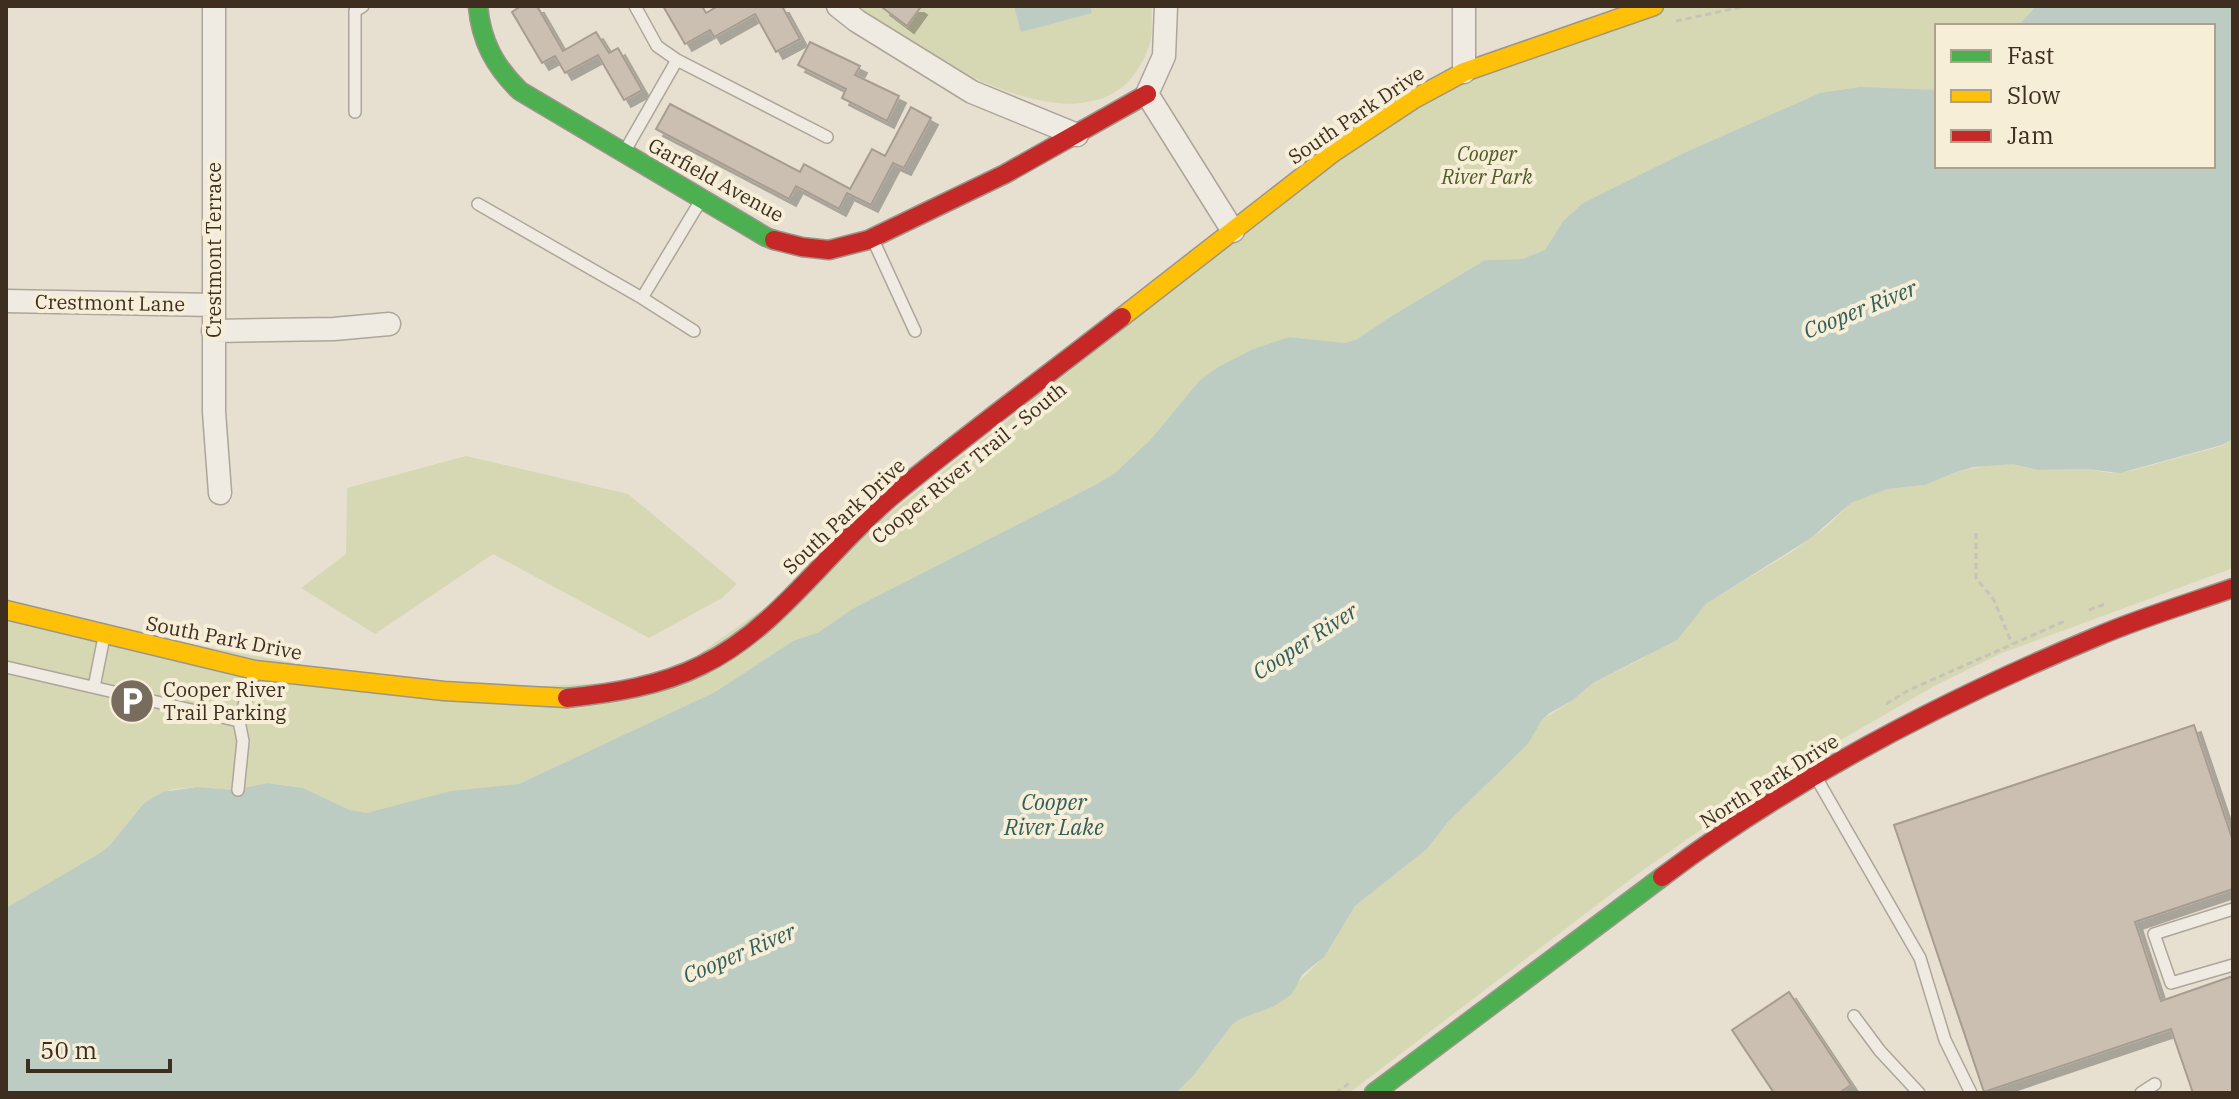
<svg xmlns="http://www.w3.org/2000/svg" width="2239" height="1099" font-family="'IBM Plex Serif',serif">
<defs>
<filter id="shadow"><feDropShadow dx="7" dy="7" stdDeviation="0" flood-color="#0004"/></filter>
</defs>
<rect width="100%" height="100%" fill="#e7e0d1"/>
<path fill="#d6d7b3" d="M853 6H1152C1151 17 1153 32 1150 43 1107 178 919 52 853 6Z
M1654 6H2036L2018 26H1937V90L1820 93 1686 152 1583 203 1563 221 1545 250 1522 259 1485 260 1390 317 1357 339 1345 343 1289 337 1253 349 1218 367 1200 380 1151 439 1115 473 1097 484 852 609 819 632 793 641 715 692 519 784 367 813 350 810 303 788 267 783 234 790 197 787 173 789 144 803 109 846 100 853 6 908V610L444 691 662 680 817 571 1414 99Z
M2233 439V568L2002 653 1936 685 1825 749 1746 798 1639 873 1349 1093H1176L1194 1075 1232 1025 1240 1019 1273 1007 1319 962 1355 906 1427 849 1448 822 1528 744 1542 720 1573 700 1593 683 1642 659 1696 616 1706 604 1790 553 1825 528 1851 503 1870 494 1887 489 1925 485 1956 472 1995 464H2012L2038 470 2086 469 2110 473 2130 471 2222 446Z
M466 456 628 494 737 584 722 598 649 638 493 554 375 634 301 588 346 554 347 488Z"/>
<path fill="#bcccc2" d="M1014 6H1090L1092 13 1021 32Z
M2036 6H2233V439L2222 445 2120 473 2086 469 2038 470 2012 464 1974 467 1956 472 1925 485 1887 489 1851 503 1811 538 1706 604 1677 640 1593 683 1573 700 1550 713 1542 720 1528 744 1448 822 1427 849 1355 906 1324 957 1302 975 1292 994 1273 1007 1240 1019 1232 1025 1194 1075 1176 1093H6V908L100 853 109 846 144 803 163 792 197 787 234 790 267 783 303 788 350 810 367 813 451 791 519 784 715 692 793 641 819 632 852 609 1097 484 1115 473 1151 439 1200 380 1218 367 1253 349 1289 337 1345 343 1357 339 1390 317 1485 260 1522 259 1545 250 1563 221 1583 203 1686 152 1820 93 1860 87 1937 90V166H2213V26H2018Z"/>
<path fill="#cbbfb2" stroke="#a89c90" stroke-width="2" filter="url(#shadow)" d="M537 6 563 51 596 32 609 53 618 48 642 90 624 100 598 55 565 73 555 56 542 63 512 12 521 6Z
M663 6H702L706 13 718 6H782L800 39 776 52 755 14 714 37 710 30 685 44Z
M884 6H917L920 8 907 26 883 8Z
M810 42 860 66 855 75 899 96 887 121 842 98 846 89 798 65Z
M670 104 800 172 804 164 850 189 872 149 885 156 911 107 931 118 904 168 893 163 871 205 847 193 839 209 796 186 789 199 656 129Z
M2194 725 2233 841V889L2135 922 2161 1001 2233 976V1093H2193L2171 1029 1984 1092 1894 825Z
M1789 992 1851 1085 1839 1093H1774L1732 1030Z"/>
<g fill="none" stroke-linecap="round" stroke-linejoin="round">
<g stroke="#ada599" stroke-width="14">
<path id="lane" d="M635 6 657 46 677 60
M355 112V11L363 6
M626 149 677 60 827 137
M478 204 642 298 701 200
M874 242 915 331
M642 298 694 331
M6 667 239 721 254 674
M94 687 104 637
M1817 779 1920 958 1945 1040 1971 1093
M238 790 243 741 239 721
M2233 909 2154 934 2171 983 2233 965
M1854 1016 1880 1051 1919 1093
M2141 1093 2155 1084"/>
</g>
<g stroke="#ada599" stroke-width="25">
<path id="street" d="M214 6V412L220 493
M838 6 857 21 972 92 1077 135
M1166 6 1164 56 1147 94 1233 231
M1464 6V72
M6 301 214 305
M213 331 334 329 389 324"/>
</g>
<g stroke="#9c958a" stroke-width="21">
<path id="fast" d="M478 6C481 41 495 67 520 91L766 237 774 240
M1374 1093 1662 877"/>
</g>
<g stroke="#9c958a" stroke-width="21">
<path id="slow" d="M1122 317 1334 152 1414 99 1464 72 1654 6
M6 610 255 670 444 691 567 698"/>
</g>
<g stroke="#9c958a" stroke-width="21">
<path id="jam" d="M774 240 802 247 829 250 868 240 1005 174 1147 94
M567 698C613 693 660 686 702 665 777 629 829 549 892 496 967 434 1045 377 1122 317
M1662 877C1794 778 1944 700 2096 637 2140 618 2187 604 2233 588"/>
</g>
<path stroke="#c8c2b9" stroke-width="3" stroke-dasharray="6 4" stroke-linecap="butt" d="M1676 21 1746 6
M1976 533V578L1994 600 2012 644
M2089 610 2108 603
M1886 704 1909 690 2067 620
M1336 1093 1351 1082"/>
<use href="#lane" stroke="#efebe3" stroke-width="11"/>
<use href="#street" stroke="#efebe3" stroke-width="22"/>
<use href="#fast" stroke="#4caf50" stroke-width="18"/>
<use href="#slow" stroke="#ffc107" stroke-width="18"/>
<use href="#jam" stroke="#c62828" stroke-width="18"/>
</g>
<defs>
<g id="parking-disc" transform="scale(2.3)"><circle r="9.5" fill="#786c5e" stroke="#f7eed8"/><path d="M-3.5-5.5H1a3.5 3.5 0 0 1 0 7H-1V5.5H-3.5ZM-1-3.4V-.6H.8a1.4 1.4 0 0 0 0-2.8Z" fill="#fff"/></g>
</defs>
<g fill-rule="evenodd">
<use href="#parking-disc" x="132" y="701"/>
</g>
<g text-anchor="middle" stroke-width="8" stroke-linejoin="round" paint-order="stroke">
<g font-size="20" fill="#3d2e20" stroke="#f7eed8">
<text transform="translate(1356 115) rotate(-34)" y="7">South Park Drive</text>
<text transform="translate(716 180) rotate(29)" y="7">Garfield Avenue</text>
<text transform="translate(214 250) rotate(-90)" y="7">Crestmont Terrace</text>
<text transform="translate(110 303) rotate(1)" y="7">Crestmont Lane</text>
<text transform="translate(969 463) rotate(-39)" y="7">Cooper River Trail - South</text>
<text transform="translate(844 516) rotate(-43)" y="7">South Park Drive</text>
<text transform="translate(224 638) rotate(11)" y="7">South Park Drive</text>
<text transform="translate(1769 781) rotate(-32)" y="7">North Park Drive</text>
</g>
<g font-size="20" font-style="italic" fill="#4d5a26" stroke="#f7eed8">
<text x="1487" y="161">Cooper<tspan x="1487" dy="23">River Park</tspan></text>
</g>
<g font-size="20" fill="#3d2e20" stroke="#f7eed8" text-anchor="start">
<text x="163" y="697">Cooper River<tspan x="163" dy="23">Trail Parking</tspan></text>
</g>
<g font-size="22" font-style="italic" fill="#2f5d5a" stroke="#f7eed8">
<text transform="translate(1860 309) rotate(-22)" y="8">Cooper River</text>
<text transform="translate(1305 641) rotate(-33)" y="8">Cooper River</text>
<text x="1054" y="810">Cooper<tspan x="1054" dy="25">River Lake</tspan></text>
<text transform="translate(739 953) rotate(-23)" y="8">Cooper River</text>
</g>
</g>
<rect width="2239" height="1099" fill="none" stroke="#3d2e20" stroke-width="16"/>
<rect x="1935" y="24" width="280" height="144" fill="#f7eed8" stroke="#ada18e" stroke-width="2"/>
<rect x="1951" y="50" width="40" height="12" fill="#4caf50" stroke="#ada18e" stroke-width="2"/>
<text x="2007" y="64" font-size="24" fill="#3d2e20">Fast</text>
<rect x="1951" y="90" width="40" height="12" fill="#ffc107" stroke="#ada18e" stroke-width="2"/>
<text x="2007" y="104" font-size="24" fill="#3d2e20">Slow</text>
<rect x="1951" y="130" width="40" height="12" fill="#c62828" stroke="#ada18e" stroke-width="2"/>
<text x="2007" y="144" font-size="24" fill="#3d2e20">Jam</text>
<path d="M28 1059v12h142v-12" fill="none" stroke="#3d2e20" stroke-width="4"/>
<text x="40" y="1059" font-size="24" fill="#3d2e20" stroke="#f7eed8" stroke-width="6" paint-order="stroke">50 m</text>
</svg>
